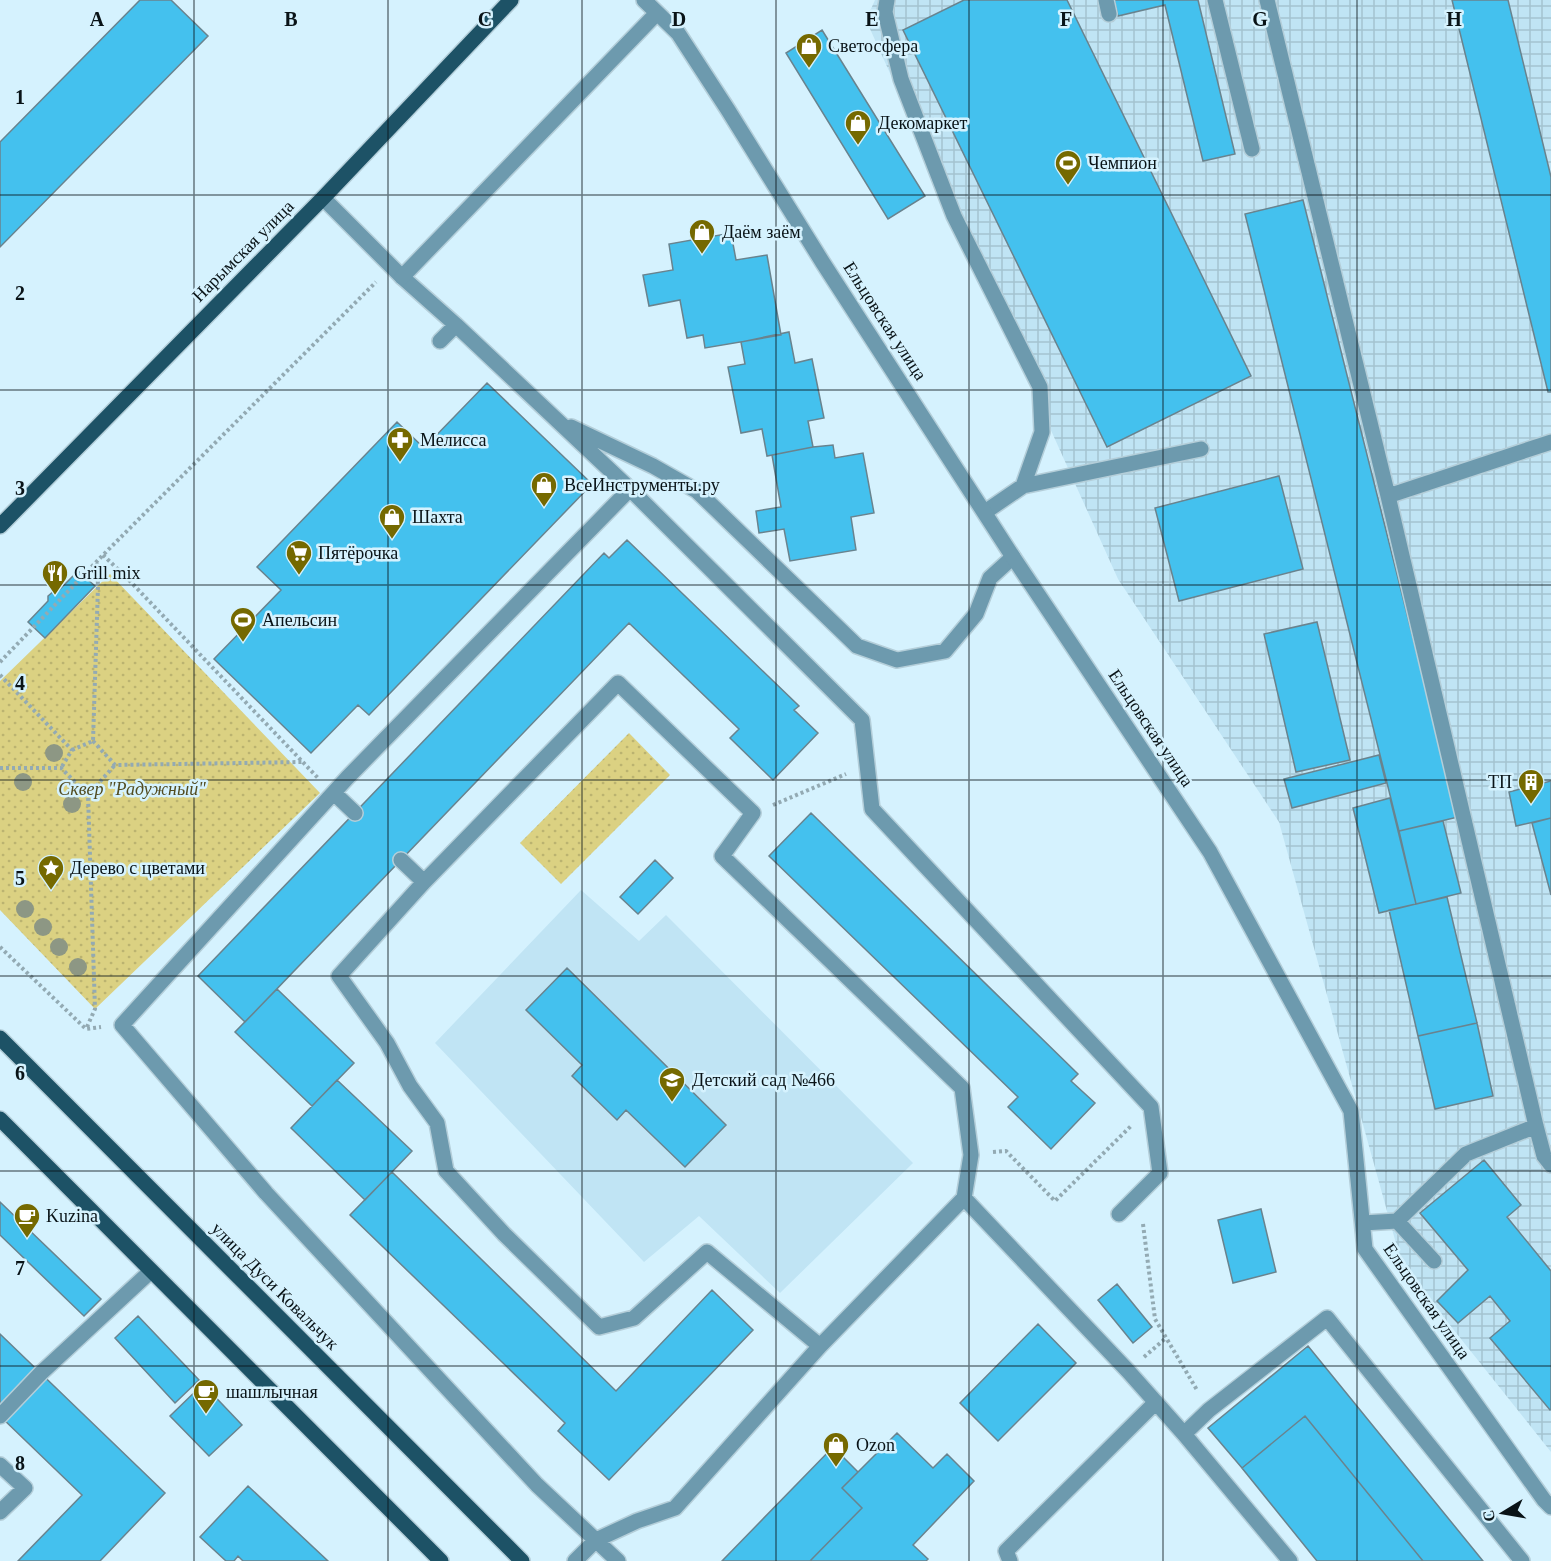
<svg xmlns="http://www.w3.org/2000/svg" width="1551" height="1561" font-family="Georgia,serif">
<defs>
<pattern id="industrial-grid" width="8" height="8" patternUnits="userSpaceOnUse" patternTransform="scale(1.5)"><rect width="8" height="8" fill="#c0e4f4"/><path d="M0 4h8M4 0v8" fill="none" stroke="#a4c3d0"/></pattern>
<pattern id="grass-dots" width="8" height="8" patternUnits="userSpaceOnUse" patternTransform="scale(1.5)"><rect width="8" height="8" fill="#dbd182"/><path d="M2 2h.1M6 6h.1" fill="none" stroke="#bbb370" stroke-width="1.8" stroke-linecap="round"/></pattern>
</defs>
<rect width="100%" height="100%" fill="#d5f2fe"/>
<path fill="#c0e4f4" d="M581 890 639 941 666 915 913 1163 780 1293 699 1216 644 1262 435 1043Z"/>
<path fill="url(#industrial-grid)" d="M875 0H1551V1452L1402 1265 1279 822 1118 579 866 20Z"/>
<path fill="url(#grass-dots)" d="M110 574 320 793 95 1009 0 910V681Z
M629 733 670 775 561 884 520 843Z"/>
<path fill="#44c1ee" stroke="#69838e" stroke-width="1.5" d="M140 0H171L208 36 0 247V142Z
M964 0H1067L1251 376 1107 447 903 30Z
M1114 0H1198L1235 154 1203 161 1165 5 1118 16Z
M1452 0H1508L1551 177V392H1548Z
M822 30 925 196 888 219 786 53Z
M1303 200 1458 817 1399 831 1245 214Z
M731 233 736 260 767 255 781 335 705 348 703 335 687 338 680 300 649 306 643 275 673 270 669 244Z
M789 332 795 363 812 359 824 418 808 421 813 447 767 456 762 429 741 433 728 367 745 364 741 342Z
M487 383 592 484 369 715 358 705 311 753 214 659 281 590 257 567 397 422 424 448Z
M833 445 835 458 863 453 874 513 851 517 856 550 790 561 784 529 759 533 756 511 781 507 772 455 813 447Z
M1279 476 1303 569 1179 601 1155 508Z
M627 540 799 706 794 710 818 733 773 780 730 738 739 729 629 623 245 1022 198 976 604 553 609 558Z
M78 571 95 586 45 638 28 622 48 601V596L54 591 59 590Z
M1317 622 1350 760 1296 772 1264 634Z
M1379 755 1386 783 1292 808 1284 779Z
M1551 781V818L1516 826 1509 792Z
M1390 798 1416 904 1379 913 1353 808Z
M811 813 1078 1074 1071 1081 1095 1103 1051 1149 1008 1107 1018 1097 769 856Z
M1551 818V895L1532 823Z
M1443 821 1461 893 1416 904 1399 831Z
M655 860 673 878 638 914 620 897Z
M1447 897 1477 1023 1418 1036 1389 910Z
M567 968 726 1125 685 1167 626 1110 617 1120 572 1076 582 1065 526 1010Z
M277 989 354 1063 312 1106 235 1032Z
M1477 1023 1493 1096 1435 1109 1418 1036Z
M337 1080 412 1151 365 1200 291 1128Z
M1484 1160 1521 1205 1507 1217 1551 1271V1409L1550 1410 1490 1338 1510 1321 1490 1296 1458 1323 1437 1301 1468 1270 1420 1213Z
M392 1172 616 1391 712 1290 753 1330 609 1480 558 1431 565 1423 350 1215Z
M0 1202 101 1299 84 1316 0 1235Z
M1261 1209 1276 1272 1233 1283 1218 1220Z
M1117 1284 1152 1327 1133 1343 1098 1300Z
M138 1316 199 1380 175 1403 115 1338Z
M1038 1324 1076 1363 998 1441 960 1403Z
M0 1334 165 1493 100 1561H18L82 1495 0 1416Z
M1308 1346 1483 1561H1423L1305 1416 1242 1468 1208 1428Z
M203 1384 242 1425 209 1456 170 1416Z
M1305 1416 1423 1561H1317L1242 1468Z
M897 1433 933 1468 947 1454 974 1481 913 1545 928 1559 926 1561H810L862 1508 842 1488Z
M833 1447 858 1472 842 1488 862 1508 810 1561H722Z
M248 1486 328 1561H243L238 1556 234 1561H226L200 1537Z"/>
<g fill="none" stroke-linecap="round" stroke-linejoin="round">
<g stroke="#b4ced9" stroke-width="18">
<path id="service" d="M887 0 885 12 901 79 954 216 1040 387 1042 432 1023 486
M1106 0 1109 14
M1215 0 1252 149
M1267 0 1388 496 1536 1126 1544 1156 1551 1165
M323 198 402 277 456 325 630 489 862 720 872 809 1151 1107 1160 1173 1119 1214
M440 341 456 325
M571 427 653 466 697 491 857 646 897 660 945 651 976 614 990 578 1013 557
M1388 496 1551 442
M985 512 1023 486 1201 449
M334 793 355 813
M401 860 424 882
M1397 1221 1466 1154 1536 1126
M1363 1223 1397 1221 1434 1261
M820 1346 707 1252 634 1318 599 1327 504 1234 446 1171 437 1123 410 1086 387 1043 339 976 424 882 618 683 753 813 722 856 962 1088 971 1155 964 1198 1128 1371 1184 1434 1290 1561
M0 1416 41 1373 151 1271
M1184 1434 1209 1410 1327 1318 1522 1561
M0 1465 25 1488 0 1512
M575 1561 596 1540 637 1521 675 1508 820 1346 964 1198
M618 1561 537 1485 266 1193 122 1025 347 778 630 489
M1010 1561 1006 1551 1156 1402"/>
</g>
<g stroke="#b4ced9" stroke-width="18">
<path id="minor" d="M644 0 678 33 728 110 823 263 1013 557 1210 852 1351 1111 1365 1249 1544 1500 1551 1507
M402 277 657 13"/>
</g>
<g stroke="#b4ced9" stroke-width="18">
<path id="primary" d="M0 526 323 198 511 0
M0 1038 522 1561
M0 1119 441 1561"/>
</g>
<path stroke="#93aab3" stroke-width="4" stroke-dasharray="3 3" stroke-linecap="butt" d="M103 555 127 578 318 778
M0 662 103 555 376 282
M0 675 72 750 61 768
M93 741 115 765 303 762
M72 750 93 741 98 586 97 563
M0 768H61L88 795 95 1009 86 1029
M88 795 115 765
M773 805 846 774
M0 947 86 1029 101 1027
M993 1152 1006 1151 1055 1201 1131 1126
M1143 1224 1155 1319 1197 1390
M1144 1357 1166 1338"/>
<use href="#service" stroke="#6d9aae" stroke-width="15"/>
<use href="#minor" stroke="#6d9aae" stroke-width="15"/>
<use href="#primary" stroke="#1d5266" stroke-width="15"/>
</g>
<g fill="#8d9784">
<circle cx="54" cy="753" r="9"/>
<circle cx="23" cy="782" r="9"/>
<circle cx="72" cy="804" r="9"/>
<circle cx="25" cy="909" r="9"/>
<circle cx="43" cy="927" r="9"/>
<circle cx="59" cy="947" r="9"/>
<circle cx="78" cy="967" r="9"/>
</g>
<path fill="none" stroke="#091317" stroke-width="1.5" stroke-opacity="0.55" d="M194 0V1561M388 0V1561M582 0V1561M776 0V1561M969 0V1561M1163 0V1561M1357 0V1561M0 195H1551M0 390H1551M0 585H1551M0 780H1551M0 976H1551M0 1171H1551M0 1366H1551"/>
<defs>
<g id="shop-pin" transform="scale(1.35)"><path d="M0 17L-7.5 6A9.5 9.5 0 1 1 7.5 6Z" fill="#756900" stroke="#d5f2fe"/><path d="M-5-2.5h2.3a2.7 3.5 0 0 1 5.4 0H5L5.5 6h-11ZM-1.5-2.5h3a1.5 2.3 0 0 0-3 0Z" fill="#fff"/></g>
<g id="stadium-pin" transform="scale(1.35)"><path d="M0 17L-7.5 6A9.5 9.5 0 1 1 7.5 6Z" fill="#756900" stroke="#d5f2fe"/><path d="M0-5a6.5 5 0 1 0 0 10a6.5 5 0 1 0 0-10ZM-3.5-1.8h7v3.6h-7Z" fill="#fff"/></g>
<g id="pharmacy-pin" transform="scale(1.35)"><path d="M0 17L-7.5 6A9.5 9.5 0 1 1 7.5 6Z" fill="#756900" stroke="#d5f2fe"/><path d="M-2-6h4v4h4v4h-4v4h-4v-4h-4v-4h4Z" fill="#fff"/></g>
<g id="supermarket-pin" transform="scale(1.35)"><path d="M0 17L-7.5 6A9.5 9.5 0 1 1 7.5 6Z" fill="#756900" stroke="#d5f2fe"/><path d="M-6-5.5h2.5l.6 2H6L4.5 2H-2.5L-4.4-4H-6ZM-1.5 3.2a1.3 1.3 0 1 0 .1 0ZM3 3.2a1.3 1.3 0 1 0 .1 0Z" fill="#fff"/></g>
<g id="restaurant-pin" transform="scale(1.35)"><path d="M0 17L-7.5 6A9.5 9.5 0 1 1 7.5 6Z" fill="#756900" stroke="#d5f2fe"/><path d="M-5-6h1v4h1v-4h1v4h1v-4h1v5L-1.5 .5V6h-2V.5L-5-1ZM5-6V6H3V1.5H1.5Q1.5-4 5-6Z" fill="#fff"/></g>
<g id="building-pin" transform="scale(1.35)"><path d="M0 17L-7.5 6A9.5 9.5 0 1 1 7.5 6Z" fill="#756900" stroke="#d5f2fe"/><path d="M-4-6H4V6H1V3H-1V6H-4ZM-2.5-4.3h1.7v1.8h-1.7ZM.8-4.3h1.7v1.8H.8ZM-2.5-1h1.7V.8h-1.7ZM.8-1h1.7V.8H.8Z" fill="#fff"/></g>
<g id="sight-pin" transform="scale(1.35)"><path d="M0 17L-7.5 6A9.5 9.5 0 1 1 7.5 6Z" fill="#756900" stroke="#d5f2fe"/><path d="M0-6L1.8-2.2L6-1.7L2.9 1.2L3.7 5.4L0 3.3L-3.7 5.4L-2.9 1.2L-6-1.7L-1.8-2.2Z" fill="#fff"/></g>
<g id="school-pin" transform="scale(1.35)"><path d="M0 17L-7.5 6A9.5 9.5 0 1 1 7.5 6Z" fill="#756900" stroke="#d5f2fe"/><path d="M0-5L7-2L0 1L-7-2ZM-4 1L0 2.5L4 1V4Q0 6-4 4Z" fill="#fff"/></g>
<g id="cafe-pin" transform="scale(1.35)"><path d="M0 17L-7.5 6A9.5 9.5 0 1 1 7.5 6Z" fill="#756900" stroke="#d5f2fe"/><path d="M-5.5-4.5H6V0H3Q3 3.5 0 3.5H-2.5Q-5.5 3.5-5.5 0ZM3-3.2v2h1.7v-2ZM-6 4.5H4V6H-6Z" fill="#fff"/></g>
</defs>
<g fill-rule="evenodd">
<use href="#shop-pin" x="809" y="46"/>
<use href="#shop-pin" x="858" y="123"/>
<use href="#stadium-pin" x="1068" y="163"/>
<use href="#shop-pin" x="702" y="232"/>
<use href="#pharmacy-pin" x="400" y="440"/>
<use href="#shop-pin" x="544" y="485"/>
<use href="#shop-pin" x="392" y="517"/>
<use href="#supermarket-pin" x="299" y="553"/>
<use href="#restaurant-pin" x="55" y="573"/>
<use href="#stadium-pin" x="243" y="620"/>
<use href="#building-pin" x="1531" y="782"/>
<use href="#sight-pin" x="51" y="868"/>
<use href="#school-pin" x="672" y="1080"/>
<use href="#cafe-pin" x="27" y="1216"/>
<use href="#cafe-pin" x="206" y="1392"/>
<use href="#shop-pin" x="836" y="1445"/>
</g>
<g text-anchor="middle" stroke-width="5" stroke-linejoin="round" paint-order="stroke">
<g font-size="18" fill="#091317" stroke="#d5f2fe" text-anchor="start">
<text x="828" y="52">Светосфера</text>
<text x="878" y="129">Декомаркет</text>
<text x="1088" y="169">Чемпион</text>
<text x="722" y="238">Даём заём</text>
<text x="420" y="446">Мелисса</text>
<text x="564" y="491">ВсеИнструменты.ру</text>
<text x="412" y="523">Шахта</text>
<text x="318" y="559">Пятёрочка</text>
<text x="74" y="579">Grill mix</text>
<text x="262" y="626">Апельсин</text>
<text x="1512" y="788" text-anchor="end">ТП</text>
<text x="70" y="874">Дерево с цветами</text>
<text x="692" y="1086">Детский сад №466</text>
<text x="46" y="1222">Kuzina</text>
<text x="226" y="1398">шашлычная</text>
<text x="856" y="1451">Ozon</text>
</g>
<g font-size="18" fill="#091317" stroke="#d5f2fe">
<text transform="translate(243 251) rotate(-45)" y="6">Нарымская улица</text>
<text transform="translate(885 321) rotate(57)" y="6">Ельцовская улица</text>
<text transform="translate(1151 728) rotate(56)" y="6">Ельцовская улица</text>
<text transform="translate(275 1286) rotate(45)" y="6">улица Дуси Ковальчук</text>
<text transform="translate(1427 1301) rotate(55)" y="6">Ельцовская улица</text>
</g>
<g font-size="18" font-style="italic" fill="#524c21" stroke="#d5f2fe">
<text x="132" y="795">Сквер "Радужный"</text>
</g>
</g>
<g font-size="20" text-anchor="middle" font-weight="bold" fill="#091317" stroke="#d5f2fe" stroke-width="5" stroke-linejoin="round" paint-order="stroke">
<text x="97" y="26">A</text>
<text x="291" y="26">B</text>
<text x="485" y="26">C</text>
<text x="679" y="26">D</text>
<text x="872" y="26">E</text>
<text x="1066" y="26">F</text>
<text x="1260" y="26">G</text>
<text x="1454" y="26">H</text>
<text x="20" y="104">1</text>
<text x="20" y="300">2</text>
<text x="20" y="495">3</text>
<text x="20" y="690">4</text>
<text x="20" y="885">5</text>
<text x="20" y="1080">6</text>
<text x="20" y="1275">7</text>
<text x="20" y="1470">8</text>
</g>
<g transform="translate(1503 1513) rotate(259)" stroke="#d5f2fe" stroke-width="4.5" paint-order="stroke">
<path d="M0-4.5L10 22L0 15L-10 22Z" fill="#091317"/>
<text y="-9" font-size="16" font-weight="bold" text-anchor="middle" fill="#091317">С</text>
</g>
</svg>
